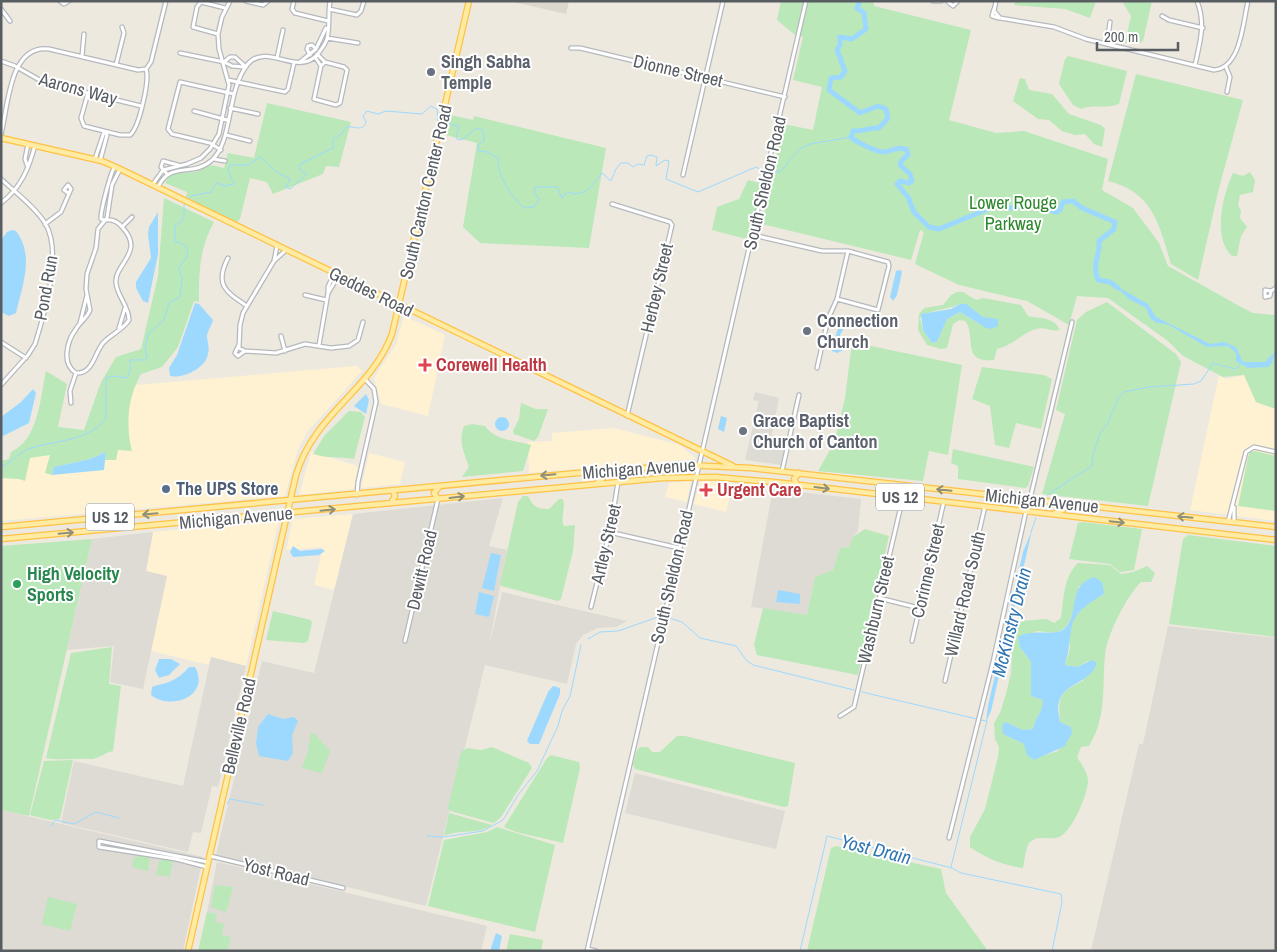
<svg xmlns="http://www.w3.org/2000/svg" width="1277" height="952" font-family="'Archivo Narrow',sans-serif">
<rect width="100%" height="100%" fill="#ede9df"/>
<path fill="#fff2d2" d="M404 316 445 335 428 416 381 404 374 378 396 344Z
M357 366 362 371 308 431 298 449 285 496 1 521V474L25 455 129 439 128 409 135 385Z
M1219 375 1226 379 1244 375 1256 402 1273 408 1276 407V521L1190 510Z
M614 428 680 445 696 459 529 473 528 442 552 441V433Z
M311 452 358 466 354 489 299 495Z
M369 453 405 462 400 484 361 488Z
M700 480 733 483 726 512 694 504Z
M691 481 687 502 665 497 669 483Z
M353 514 334 590 314 585 323 547 286 550 293 519Z
M279 520 246 666 211 657 209 665 151 651 167 577 146 571 153 532Z"/>
<path fill="#dddbd4" d="M755 392 779 398 771 439 786 440 781 465 745 460 759 401 753 400Z
M773 489 861 499 858 531 853 537 849 547 840 549 833 570 815 577 807 615 751 607Z
M503 498 489 546 507 550 489 646 502 592 627 621 616 627 598 628 583 635 576 644 567 684 485 665 426 906 216 855 262 661 314 673 353 514Z
M153 532 146 571 167 576 143 689 110 682 114 646 67 650 92 539Z
M1168 626 1276 638V951H1091L1139 744H1143Z
M211 657 246 666 218 787 212 786 201 833 193 832 188 852 61 823 74 761 183 786Z
M635 773 785 811 776 849 625 813Z
M1 810 203 857 183 951H1Z
M217 862 487 926 481 951H227L230 937 222 935 215 922 216 914 207 912Z"/>
<path fill="#ddd8ce" d="M509 1H569L566 14Z"/>
<path fill="#bae8b8" fill-rule="evenodd" d="M781 1H873L874 6 971 30 949 120 996 133 1024 131 1108 159 1102 190 1133 208 1159 243 1168 266 1241 307 1253 313 1276 315V407L1273 408 1256 402 1244 375 1223 377 1183 356 1168 341 1108 298 1077 296 1069 325 1027 301 959 285 915 264 924 232 920 230 911 260 762 224 783 124 813 130 822 87 793 80 803 37 795 35 777 20Z
M1015 1H1096L1090 18 1065 9 1014 5Z
M1122 1H1152L1143 41 1139 44 1125 43 1131 16Z
M1068 56 1127 71 1119 104C1107 109 1093 104 1081 109L1073 105 1059 84 1065 59Z
M1136 74 1243 100 1219 188 1198 280 1171 264C1159 224 1153 192 1108 181Z
M1020 78 1025 79 1029 90 1052 94 1069 114 1101 125 1105 129 1102 147 1094 144 1085 134 1075 135 1062 131 1049 120 1038 119 1013 101Z
M267 103 351 122 339 167 326 166 323 174 273 194 267 182 250 178 240 219 236 223 186 197 187 192 165 183 169 176 178 173 196 172 211 165 224 168 228 153 254 158Z
M446 114 473 120 474 116 606 148 589 248 480 243 463 227 477 143 442 134Z
M1250 172 1255 180 1253 192 1240 195 1238 205 1241 211 1240 218 1247 227 1241 236 1237 256H1232C1212 239 1223 193 1233 173L1243 176Z
M748 180 763 184 750 240 712 230 717 207 739 199Z
M164 198 214 222C199 250 199 271 199 302L194 301 178 347 162 367 141 374C128 397 125 424 132 451L118 450 116 460H105L106 452 90 459 55 467 52 475 45 473 50 455 30 458 25 481 19 479 1 478V461L9 459 11 452C39 439 40 398 46 371L67 384 58 427 84 430 101 382 116 357 141 349 158 276Z
M957 292H963L976 300 983 298 1021 305 1028 316C1040 319 1053 316 1060 330 1052 332 1044 326 1036 329 1020 334 1016 344 997 349L994 360C960 364 977 335 965 321L959 320 953 324 947 348 941 349 927 345 918 330 919 314 924 308 943 305 951 295ZM960 304 966 305 983 317 979 324 960 312 947 319 937 342 932 343 923 330 920 318C930 309 948 310 960 304Z
M1107 302 1176 354 1181 362 1148 506 1042 494 1065 414 1056 410 1077 320 1086 312Z
M852 342 962 365 948 455 929 451 923 481 818 471 834 443 845 398Z
M982 367 1044 375 1052 379 1041 429 1016 423 1009 448 995 445 990 406 972 399Z
M521 403 536 409H548L538 437 534 441 514 434 513 431 519 419Z
M349 411 361 412 365 417 354 459C339 456 328 459 313 454L325 435Z
M472 424 485 426C496 441 514 440 531 445L523 471 462 477 469 467C464 452 458 442 464 426Z
M953 449 1034 467 1028 486 1025 488 958 479V466L951 463Z
M1255 451 1276 456V511L1238 506 1248 457 1250 452Z
M523 496H528C533 506 536 509 549 509L559 499H563C566 508 560 518 564 526L575 525 573 551 561 599 558 601 501 586 500 584 518 502Z
M1082 522 1142 529 1134 570 1120 572 1110 564 1069 559 1078 523Z
M865 529 889 536 858 675 757 655 754 645 763 608 807 615 815 577 833 570 840 548 849 547 853 537Z
M1188 535 1276 546V637L1169 624 1183 539Z
M92 539 29 816 1 810V546Z
M1078 563 1110 565 1121 574 1133 572 1147 566 1155 573 1151 582H1141C1126 597 1107 635 1105 655 1102 687 1107 717 1089 746L1081 747 1077 757C1081 764 1088 772 1088 781 1088 794 1072 832 1059 837 1049 841 1038 834 1030 842 1025 847 1025 861 1023 868 1003 865 987 859 970 847V837L985 809 998 757 999 747 995 739 994 723 1000 713 1006 694 1011 673 1013 634 1021 621 1047 619 1054 623 1061 618C1064 598 1063 578 1078 563ZM1079 586 1104 594 1087 604 1074 617 1069 632 1070 648 1065 665 1077 667 1088 661 1083 681C1059 692 1058 697 1060 722L1071 727 1058 751 1041 756 1024 744 1003 734 1006 722 1023 730 1033 729C1034 717 1043 713 1044 700L1031 696V662L1020 647 1036 631C1042 631 1051 634 1057 632 1073 629 1076 599 1079 586Z
M273 611 311 620 312 623 308 641 304 643 266 640Z
M112 647 109 684 121 686 113 751C106 752 98 759 91 759 79 758 56 761 46 758L71 653Z
M311 733H314L330 751 322 773 302 768 308 751Z
M677 736H685L795 763 788 806 784 807 635 769 633 764 637 750 641 747H648L652 752H660Z
M492 747 529 763 532 768 501 817 494 823 450 811 448 808 461 752 467 748 481 750Z
M551 755 579 762 580 768 563 843 516 832 504 827 547 758Z
M73 760 60 819 50 820 30 815 44 761Z
M449 813 492 825C479 835 459 829 444 836Z
M497 827 555 845 535 932 428 906 444 840 487 832Z
M836 846 941 869 946 893 988 951H807L831 848Z
M139 855 150 858 148 871 132 867 134 858Z
M163 859 173 861 169 879 167 876 156 875 159 862Z
M215 885 233 887 226 912 211 907Z
M48 897 77 904 70 931 42 924Z
M207 912 217 914 215 922 224 924 222 935 231 937 227 951H198Z
M510 934 543 940 541 951H506Z"/>
<path fill="#9dd9ff" d="M158 212V254L148 303 143 301 136 288V282L151 258 148 234 149 227Z
M12 230 16 231C35 256 22 286 16 313L9 316 1 312V240L7 232Z
M900 270 902 272 897 295 893 301 890 297 896 271Z
M1113 284 1148 304 1156 317 1210 344 1224 342 1236 347 1243 362H1265L1276 351 1272 363 1268 367 1248 368 1236 361V353L1228 346 1207 347 1169 325 1155 322 1150 318 1146 308 1129 299Z
M195 303 199 304 213 320C212 325 208 330 207 335 207 342 210 347 208 354 206 368 183 379 170 376L169 368 177 355Z
M960 304H966L983 317 998 319V326L991 329 986 328 960 312 947 319 937 342 932 343 923 330 921 314 951 309Z
M843 324 844 328 840 335 843 350 837 353 832 351V348L839 325Z
M33 389 36 393 29 423 1 437V417L21 402Z
M366 394 369 400 366 414 354 406Z
M721 416 727 418 724 432 718 429Z
M495 424a7 7 0 1 1 14 0a7 7 0 1 1-14 0Z
M106 452 104 470 52 475 54 467 90 459Z
M1032 530 991 711 986 722 988 706 1023 552Z
M293 546 300 551 322 549 325 551 319 555 293 557 290 552Z
M491 553 501 555 494 591 482 588Z
M1094 577 1102 582 1104 594C1060 620 1077 624 1065 665L1077 667 1092 660 1097 663C1090 684 1063 683 1059 702 1057 707 1059 716 1060 722L1071 727 1072 733 1065 746 1034 760 1027 755 1024 744 1003 734 1002 725 1006 722 1023 730 1033 729C1035 717 1043 712 1043 700L1031 696V662L1020 647 1018 637C1033 628 1055 637 1064 629 1081 613 1066 586 1094 577Z
M778 590 800 594V604L776 602Z
M479 592 494 596 489 617 475 614Z
M159 659H171L180 664 169 675 159 678 155 670Z
M189 667H195C211 696 171 711 151 695L152 687C168 682 176 682 189 667Z
M553 686 560 688V694L539 744H530L527 741 529 736 548 692Z
M268 714 283 719 294 717 298 721 292 735 293 753 288 761 259 756 256 744 258 727Z
M496 933 502 936 499 951H490Z"/>
<g fill="none" stroke-linecap="round" stroke-linejoin="round">
<path stroke="#9dd9ff" stroke-width="1" d="M444 123 459 126 456 138 458 140 463 139 477 128 483 130 484 141 478 145 479 151 487 152 498 158C498 177 510 195 524 208L534 207 539 199 534 192 535 187H557L562 198 567 192C584 198 592 186 602 173L611 181 616 169 621 163H628L633 167 638 164 644 165 647 156 651 155 657 157 656 166 665 160 669 161 666 179 698 192 756 167 765 172
M770 171 780 172 800 149 810 144 851 137
M1 467C13 462 18 452 31 448 57 440 86 442 106 419V378L113 376 127 378 130 372V360H146L147 356 145 350 148 334 164 320 169 303 180 297 182 278 179 268C184 260 191 256 186 246L175 241V226L184 219V205L191 196 211 192 217 183 225 186 234 184 228 170 230 165H248L260 157 278 173 290 179 286 187 290 189 307 174 299 169 300 164 333 148V139L341 134 347 127C354 126 363 132 366 122L363 116 367 111 378 114 386 111 422 114 431 106 437 109 438 122
M1047 495 1092 466 1093 454 1100 434 1108 423 1118 398 1124 392 1149 387 1194 384 1201 381 1213 363 1235 369 1240 365
M1031 532 1036 518
M666 617 682 622 700 638 736 646 747 661 753 665 854 690
M588 639 600 632 618 631 661 616
M862 692 977 719
M981 720 986 721
M227 804 230 799 263 805
M51 826 55 820 74 824 96 812 119 818
M427 836 443 837 483 831 503 820 518 795 537 771 558 726 562 711 570 696 581 645
M951 867 987 721
M800 951 827 836 952 868 961 873 1061 894 1062 902 1052 951"/>
<path stroke="#9dd9ff" stroke-width="5" d="M860 1 857 8 864 13 866 29 852 39 840 37V45L837 50 845 71 841 77 831 78 829 90 860 113 878 106 886 109 888 118 879 128C870 127 863 132 853 131L851 137C854 141 877 152 883 152 892 152 898 145 907 150L908 155 902 160 900 165 910 174 912 181 909 183 900 181 897 184 908 197 914 212 929 227 939 229 998 205 1011 208 1034 205 1056 212 1060 210 1063 202 1073 201 1082 208 1115 222 1114 229 1099 241C1101 257 1091 260 1098 280L1110 282 1118 288"/>
<g stroke="#b5b9be" stroke-width="5.5">
<path id="minor" d="M60 1 64 4 69 1
M246 1 263 5 268 1
M294 1 292 9 295 13 328 21
M933 1H941
M947 1 953 6 958 1
M996 1 994 11 1000 18 1054 27 1086 39 1214 70C1241 68 1243 22 1248 1
M1 9 10 21
M329 9 357 15 361 11 364 1
M994 9 992 16 999 18
M1162 16 1169 20 1203 28
M218 34 193 27 197 7 201 2 225 8
M327 38 358 43
M1107 44 1110 22
M571 48H580L785 97
M180 53 224 62 232 66 245 67
M317 54 325 62
M310 55 307 49 308 46 312 45 316 49
M82 56 84 34
M315 57 321 66 314 99 336 105 340 103 347 70 344 67 325 62 321 66
M277 58 283 30
M1 61 15 66 43 82 141 106
M224 62 230 57H235L246 67
M300 62 316 49 326 28
M116 65 124 33 122 27
M1195 65C1200 42 1206 24 1197 1
M1226 67 1230 77 1227 92
M228 80 285 92 288 89 294 63
M88 93 81 118 84 126 120 135H130C139 128 150 80 146 69
M230 108 258 114
M194 111 227 120
M1 135C8 107 9 44 49 49L138 70 146 69 151 62 166 1
M226 135 250 141
M221 150 210 143 172 134 168 129 180 82 234 94
M95 159 104 132
M214 159 225 161
M100 161 107 135 105 132
M27 165 25 159 28 144
M167 174 161 167 163 161 178 165
M683 175 723 1
M1 179C16 193 34 206 45 223 63 252 45 312 35 344L28 355 1 385
M153 184 163 170 187 164 201 158 210 149 219 134 229 85 219 49 218 34 222 17 230 1
M158 187C171 160 193 178 212 160 233 141 226 93 247 65 266 41 296 77 317 55 321 50 325 45 327 39 330 28 328 13 330 1
M1 203C21 188 29 168 35 145
M612 204 670 222 672 225 627 416
M104 220 101 219C100 213 110 174 115 166
M45 224 61 212 71 189 68 185 64 190 68 193
M122 227 132 217
M753 235 822 251H848L888 262 889 266 878 310 837 299 828 319 817 368
M277 246 274 261 286 250
M228 258C214 285 226 292 247 306
M334 273 328 287V293L339 275
M1271 291 1270 296 1265 297V290L1271 291 1276 288
M305 295 326 300
M837 299 848 251
M80 323 87 295
M119 328 125 308
M281 336 285 351
M1 342 26 358
M239 345 235 353 238 356 245 351 276 353 305 344 331 348 349 346 358 340 363 322
M319 345 328 293
M245 351 239 348 240 325 243 313 274 261
M76 373C61 364 67 341 76 329 80 322 87 318 90 310L86 289 87 274 96 248 98 229 107 218 112 185 120 169
M76 373C93 374 94 354 103 343 110 335 124 329 129 320 129 306 117 296 116 283 114 264 146 252 122 227 118 222 112 219 105 220
M71 403 70 391 76 373
M782 471 799 395
M357 495 358 482 376 402 374 389 365 379
M1030 499 1072 322
M1234 507V522
M1228 522 1246 452 1254 447 1276 452
M609 532 679 548
M879 598 919 608
M591 607 611 526 618 482
M405 641 438 499
M912 641 944 501
M945 681 985 506
M840 716 854 707 903 497
M949 838 993 662 1026 511
M210 856 343 888
M207 867 176 859 99 847V841L208 862
M588 949 596 951
M587 951 806 1"/>
</g>
<g stroke="#ffc246" stroke-width="7">
<path id="major" d="M1 138 102 161 120 169 733 466
M597 483 603 478 600 471
M797 485 794 479 799 473
M438 499 434 493 439 487
M391 503 395 496 393 491
M1055 513 1063 510 1064 503
M1 527 578 473 685 465 751 468 1276 527
M1 539 663 478 715 477 774 482 1276 540
M188 951 296 475C315 412 370 392 392 334L469 1"/>
</g>
<use href="#minor" stroke="#fff" stroke-width="3"/>
<use href="#major" stroke="#ffeba2" stroke-width="4.5"/>
</g>
<defs><path id="oneway-shaft" d="M-6 0H5M1.5-3L5.5 0L1.5 3" fill="none" stroke-width="1.6" stroke-linecap="round" stroke-linejoin="round" transform="scale(1.25)"/></defs>
<g stroke="#928f78">
<use href="#oneway-shaft" transform="translate(548 475) rotate(175)"/>
<use href="#oneway-shaft" transform="translate(822 488) rotate(7)"/>
<use href="#oneway-shaft" transform="translate(944 490) rotate(-174)"/>
<use href="#oneway-shaft" transform="translate(457 497) rotate(-7)"/>
<use href="#oneway-shaft" transform="translate(328 510) rotate(-6)"/>
<use href="#oneway-shaft" transform="translate(150 514) rotate(175)"/>
<use href="#oneway-shaft" transform="translate(1185 517) rotate(-174)"/>
<use href="#oneway-shaft" transform="translate(1117 522) rotate(6)"/>
<use href="#oneway-shaft" transform="translate(66 533) rotate(-5)"/>
</g>
<g fill="#6b7280" stroke="#fff" stroke-width="2">
<circle cx="431" cy="72" r="5"/>
<circle cx="807" cy="331" r="5"/>
<circle cx="743" cy="431" r="5"/>
</g>
<g fill="#e0444e" stroke="#fff" stroke-width="2">
<path d="M422.5 357.5h5v5h5v5h-5v5h-5v-5h-5v-5h5z"/>
<path d="M703.5 482.5h5v5h5v5h-5v5h-5v-5h-5v-5h5z"/>
</g>
<circle fill="#5c6f8a" stroke="#fff" stroke-width="2" cx="166" cy="489" r="5"/>
<circle fill="#2e9e5b" stroke="#fff" stroke-width="2" cx="17" cy="584" r="5"/>
<g text-anchor="middle" stroke-width="4" stroke-linejoin="round" paint-order="stroke">
<g fill="#fff" stroke="#8a8e91" stroke-width="1">
<rect x="876" y="483.5" width="48" height="27" rx="4"/>
<rect x="86" y="503.5" width="48" height="27" rx="4"/>
</g>
<g font-size="16" font-weight="bold" fill="#585d62">
<text x="900" y="503">US 12</text>
<text x="110" y="523">US 12</text>
</g>
<g font-size="18" font-weight="bold" fill="#5b616d" stroke="#fff" text-anchor="start">
<text x="441" y="68">Singh Sabha<tspan x="441" dy="21">Temple</tspan></text>
<text x="817" y="327">Connection<tspan x="817" dy="21">Church</tspan></text>
<text x="753" y="427">Grace Baptist<tspan x="753" dy="21">Church of Canton</tspan></text>
</g>
<g font-size="18" fill="#585d62" stroke="#fff">
<text transform="translate(678 71) rotate(13)" y="6">Dionne Street</text>
<text transform="translate(78 89) rotate(15)" y="6">Aarons Way</text>
<text transform="translate(765 183) rotate(-77)" y="6">South Sheldon Road</text>
<text transform="translate(426 192) rotate(-77)" y="6">South Canton Center Road</text>
<text transform="translate(46 288) rotate(-80)" y="6">Pond Run</text>
<text transform="translate(657 288) rotate(-77)" y="6">Herbey Street</text>
<text transform="translate(371 292) rotate(26)" y="6">Geddes Road</text>
<text transform="translate(639 469) rotate(-4)" y="6">Michigan Avenue</text>
<text transform="translate(1042 501) rotate(6)" y="6">Michigan Avenue</text>
<text transform="translate(236 518) rotate(-5)" y="6">Michigan Avenue</text>
<text transform="translate(606 544) rotate(-77)" y="6">Artley Street</text>
<text transform="translate(422 570) rotate(-77)" y="6">Dewitt Road</text>
<text transform="translate(928 571) rotate(-77)" y="6">Corinne Street</text>
<text transform="translate(672 577) rotate(-77)" y="6">South Sheldon Road</text>
<text transform="translate(965 594) rotate(-77)" y="6">Willard Road South</text>
<text transform="translate(876 610) rotate(-77)" y="6">Washburn Street</text>
<text transform="translate(239 726) rotate(-77)" y="6">Belleville Road</text>
<text transform="translate(276 872) rotate(14)" y="6">Yost Road</text>
</g>
<g font-size="18" fill="#2c862c" stroke="#fff">
<text x="1013" y="209">Lower Rouge<tspan x="1013" dy="21">Parkway</tspan></text>
</g>
<g font-size="18" font-weight="bold" fill="#be3a42" stroke="#fff" text-anchor="start">
<text x="436" y="371">Corewell Health</text>
<text x="717" y="496">Urgent Care</text>
</g>
<g font-size="18" font-weight="bold" fill="#4e5e75" stroke="#fff" text-anchor="start">
<text x="176" y="495">The UPS Store</text>
</g>
<g font-size="18" font-weight="bold" fill="#27864d" stroke="#fff" text-anchor="start">
<text x="27" y="580">High Velocity<tspan x="27" dy="21">Sports</tspan></text>
</g>
<g font-size="19" font-style="italic" fill="#2f75b2" stroke="#fff">
<text transform="translate(1011 622) rotate(-76)" y="7">McKinstry Drain</text>
<text transform="translate(876 849) rotate(14)" y="7">Yost Drain</text>
</g>
</g>
<rect width="1277" height="952" fill="none" stroke="#585d62" stroke-width="5"/>
<path d="M1097 42v8h81v-8" fill="none" stroke="#585d62" stroke-width="2.5"/>
<text x="1104" y="42" font-size="15" fill="#585d62" stroke="#ffffff" stroke-width="4" paint-order="stroke">200 m</text>
</svg>
